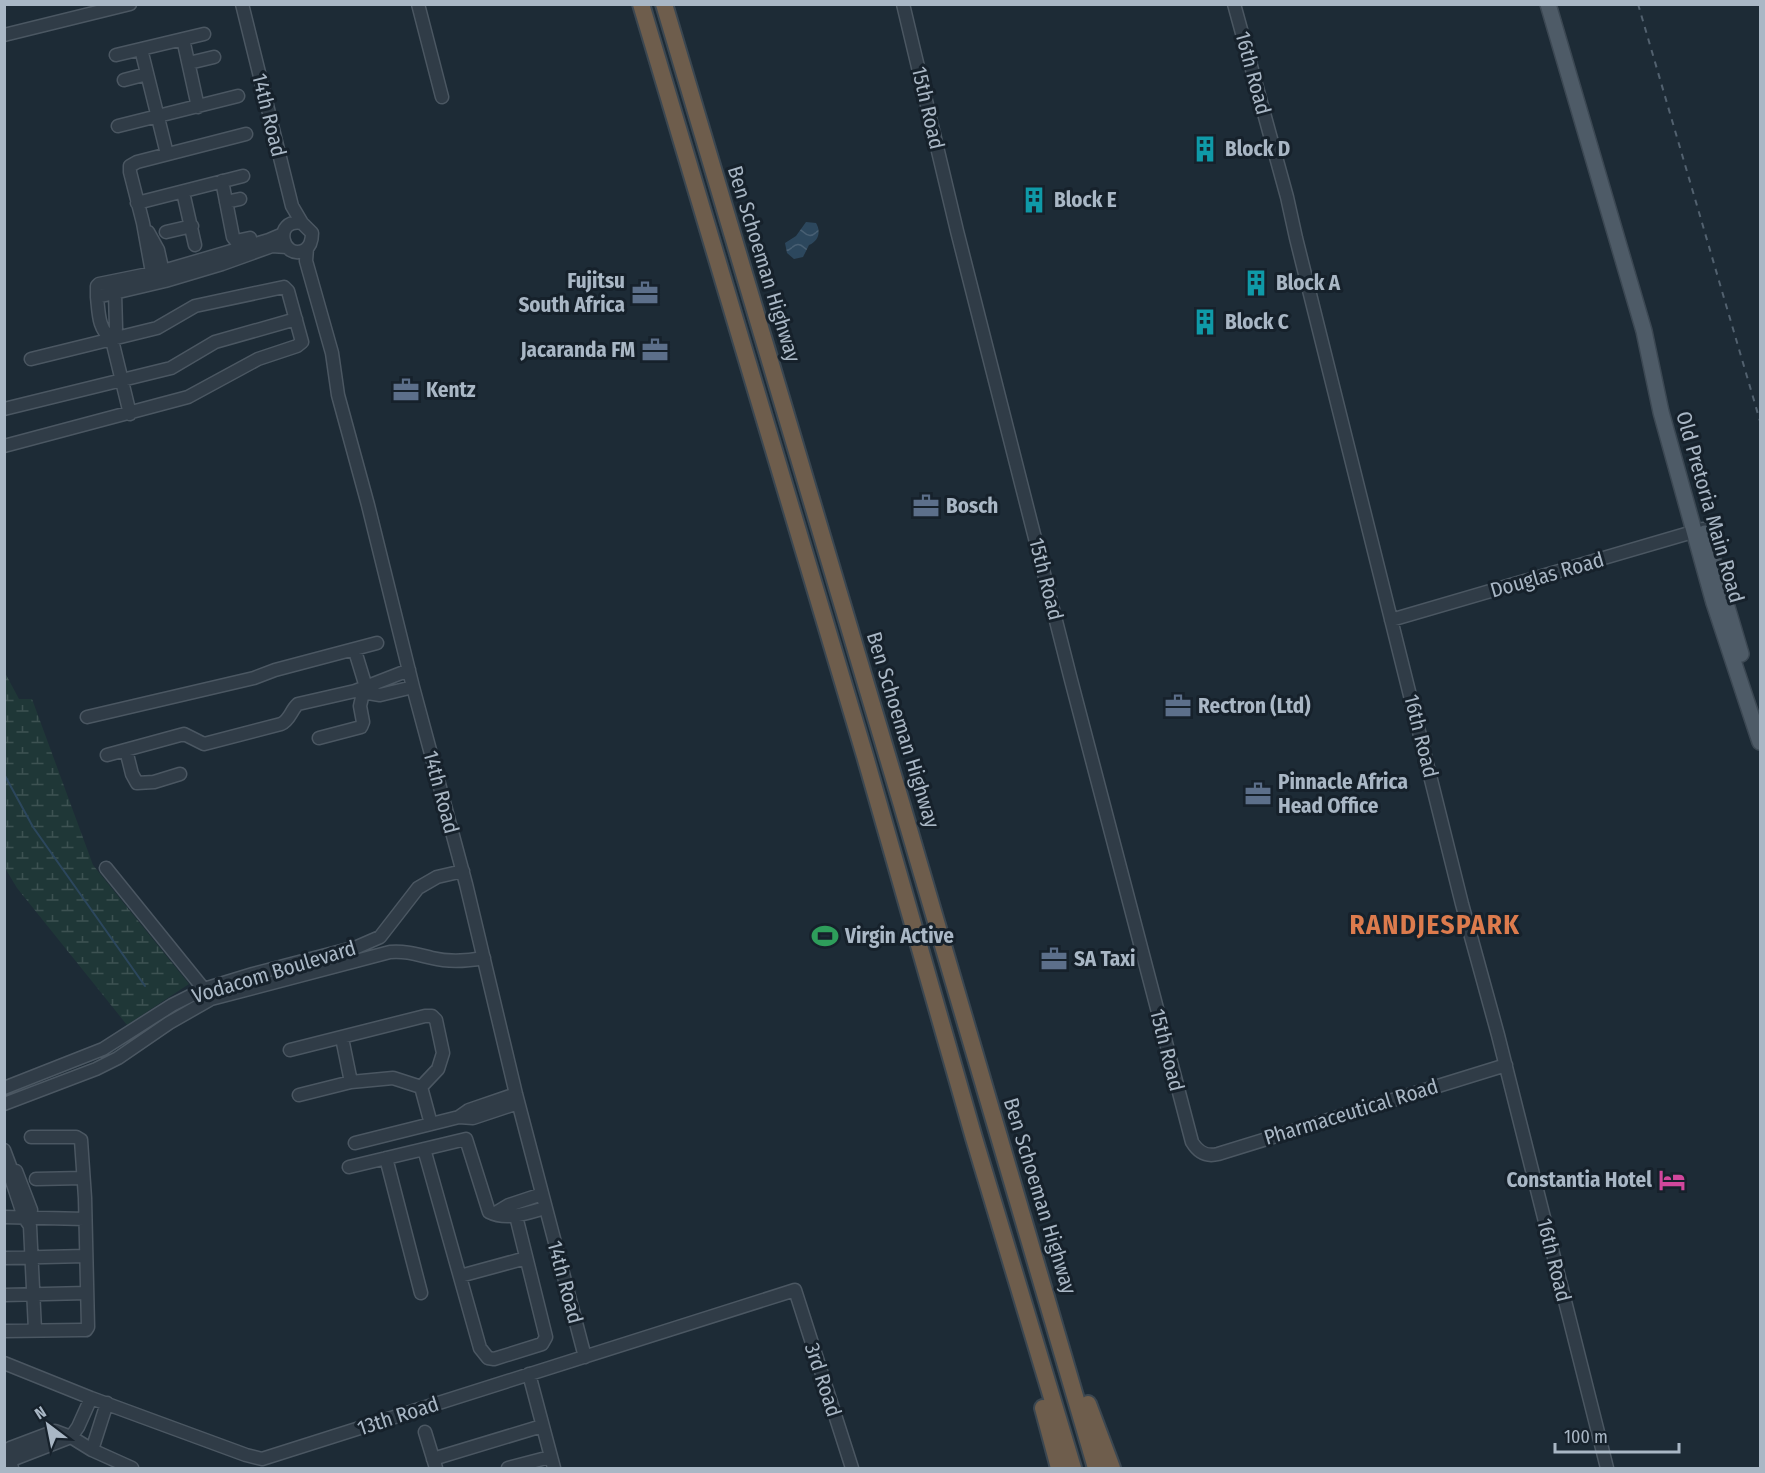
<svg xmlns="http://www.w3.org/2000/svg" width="1765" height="1473" font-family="'Fira Sans Condensed',sans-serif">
<defs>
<pattern id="wetland-marsh" width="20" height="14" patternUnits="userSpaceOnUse" patternTransform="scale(1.5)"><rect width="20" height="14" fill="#1f3737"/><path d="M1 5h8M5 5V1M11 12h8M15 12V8" fill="none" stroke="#3d5252"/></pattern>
<pattern id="water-waves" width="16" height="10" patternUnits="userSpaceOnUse" patternTransform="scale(1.5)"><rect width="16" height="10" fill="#2c475d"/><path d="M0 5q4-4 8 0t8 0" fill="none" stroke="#485f73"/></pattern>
</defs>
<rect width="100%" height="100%" fill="#1d2b36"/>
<path fill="url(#wetland-marsh)" d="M4 671 19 699H32L93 865 189 984 127 1025 17 888 5 868Z"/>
<path fill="url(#water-waves)" d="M806 222 816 223C821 231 819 241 809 245L803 257 794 259 787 253 785 243 796 236Z"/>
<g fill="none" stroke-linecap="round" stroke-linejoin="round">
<path stroke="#2c475d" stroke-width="2" d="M4 774 33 827 145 986"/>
<g stroke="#4b5762" stroke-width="15">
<path id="minor" d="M242 4 292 206 302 223 312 233C312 240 311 246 305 250 282 262 272 218 302 223
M418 4 442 97
M903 4 957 231 1071 680 1192 1142C1198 1152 1206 1157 1218 1154L1506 1065
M1234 4 1287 197 1296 238 1462 904 1498 1035 1607 1468
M4 35 130 4
M183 39 198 107
M141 49 167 154
M116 55 204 34
M189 63 214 57
M124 80 147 74
M118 126 238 96
M222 181 233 237 236 241 250 238
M183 192 195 245
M226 202 240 199
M137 203 243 176
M148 232 158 250 164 277
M166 232 192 226
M283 234 269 240 163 271 99 284 97 286V297L165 281 222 264 272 246 287 247
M307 248 306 261 332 353 338 395 368 505 413 687 466 884 516 1094 585 1357
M153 278 143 223 130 172V166L137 162 246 134
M97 297C99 315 98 328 112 340L116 328 115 293
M112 340 130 414
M4 409 171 368 215 342 296 319
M4 446 188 397 258 359 297 346 302 342 288 291 284 287 195 306 157 328 31 359
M1391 620 1703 529
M355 651 366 687
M356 691 380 695 413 687
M87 717 254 678 275 670 377 643
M319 738 361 727 363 722 360 706 363 693
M126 750 132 774 137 783 154 782 180 774
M107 755 184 734 204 744 281 724C290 720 291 710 298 704L355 691 409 670
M106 868 207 993
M342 1038 351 1082
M290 1050 425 1016H432L436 1020 443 1053 438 1069 421 1087 431 1124
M4 1088 103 1049 172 1005 204 989 253 974 357 947 380 937 418 888 437 877 463 871
M299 1095 351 1082 393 1078 421 1087
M4 1104 96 1069 118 1058 169 1023 211 999 390 952C407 951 415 954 432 958 448 962 467 961 484 958
M459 1117 469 1110 516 1094
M355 1143 459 1117 473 1118 518 1103
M424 1149 480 1348 488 1358 494 1359 542 1344 546 1337 516 1216
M4 1150 10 1166 9 1172 24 1217 30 1226 35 1330
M386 1158 421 1293
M349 1167 466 1139 489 1212C507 1221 527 1213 545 1208
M16 1171 31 1210
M36 1179 83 1178
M494 1214 509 1205 542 1194
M4 1217 85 1219
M4 1258 85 1256
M460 1276 526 1258
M4 1295 87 1293
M4 1331 80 1330H86L88 1327 85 1198 81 1140 76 1137H31
M4 1363 91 1398 246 1455 262 1459 795 1290 852 1468
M529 1374 554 1468
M425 1432 436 1468
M71 1437 78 1427 91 1398
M92 1450 107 1403
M433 1459 542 1426
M9 1461 71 1437
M12 1468 8 1453 10 1448 55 1431 71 1437 92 1450 132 1468
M508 1468 550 1457"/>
</g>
<g stroke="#3c4853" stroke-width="18">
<path id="major" d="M1548 4 1644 331 1661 412 1714 603 1760 742
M1705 533 1741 654"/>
</g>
<g stroke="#3b4751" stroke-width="20">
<path id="highway" d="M641 4 865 756 974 1138 1073 1468
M664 4 901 802 1096 1468
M1088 1404 1112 1468
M1043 1408 1059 1468"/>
</g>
<use href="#minor" stroke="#303c47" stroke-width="12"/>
<use href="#major" stroke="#4e5b67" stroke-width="15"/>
<use href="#highway" stroke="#6e5d4c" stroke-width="16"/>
<path stroke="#52616f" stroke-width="2" stroke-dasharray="6 6" stroke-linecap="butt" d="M1638 4 1760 421"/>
</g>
<defs>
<g id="building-bare" transform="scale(2.07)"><path d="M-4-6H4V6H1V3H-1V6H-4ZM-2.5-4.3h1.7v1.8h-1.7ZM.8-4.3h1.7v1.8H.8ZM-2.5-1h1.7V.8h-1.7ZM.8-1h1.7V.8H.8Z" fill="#0f9aa8" stroke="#16212b" stroke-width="2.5" paint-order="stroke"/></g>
<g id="office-bare" transform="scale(2.07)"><path d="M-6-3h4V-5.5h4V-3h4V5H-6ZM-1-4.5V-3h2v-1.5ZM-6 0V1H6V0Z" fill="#5c6f8a" stroke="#16212b" stroke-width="2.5" paint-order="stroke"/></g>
<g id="stadium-bare" transform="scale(2.07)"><path d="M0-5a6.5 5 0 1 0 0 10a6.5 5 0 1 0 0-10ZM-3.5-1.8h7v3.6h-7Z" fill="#2e9e5b" stroke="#16212b" stroke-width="2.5" paint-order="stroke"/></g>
<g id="hotel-bare" transform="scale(2.07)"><path d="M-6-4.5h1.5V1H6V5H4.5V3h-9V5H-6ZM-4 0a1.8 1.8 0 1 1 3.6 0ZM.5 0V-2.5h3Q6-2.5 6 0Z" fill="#d1479c" stroke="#16212b" stroke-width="2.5" paint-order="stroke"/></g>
</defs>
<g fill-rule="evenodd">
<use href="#building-bare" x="1205" y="149"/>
<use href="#building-bare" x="1034" y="200"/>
<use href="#building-bare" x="1256" y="283"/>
<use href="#office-bare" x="645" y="293"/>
<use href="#building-bare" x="1205" y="322"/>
<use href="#office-bare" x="655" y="350"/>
<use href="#office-bare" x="406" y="390"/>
<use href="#office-bare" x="926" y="506"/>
<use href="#office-bare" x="1178" y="706"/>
<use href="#office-bare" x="1258" y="794"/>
<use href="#stadium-bare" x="825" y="936"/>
<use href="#office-bare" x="1054" y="959"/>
<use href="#hotel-bare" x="1672" y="1180"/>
</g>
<g text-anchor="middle" stroke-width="6" stroke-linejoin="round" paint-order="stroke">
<g font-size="21" fill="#a9b7c5" stroke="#16212b">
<text transform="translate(1253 73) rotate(75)" y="7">16th Road</text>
<text transform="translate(928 108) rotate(77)" y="7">15th Road</text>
<text transform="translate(269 115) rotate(76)" y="7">14th Road</text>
<text transform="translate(764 264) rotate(73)" y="7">Ben Schoeman Highway</text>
<text transform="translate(1710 507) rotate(74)" y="7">Old Pretoria Main Road</text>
<text transform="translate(1547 575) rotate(-16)" y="7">Douglas Road</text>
<text transform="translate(1046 579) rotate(76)" y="7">15th Road</text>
<text transform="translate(903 730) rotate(73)" y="7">Ben Schoeman Highway</text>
<text transform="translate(1421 736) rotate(76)" y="7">16th Road</text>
<text transform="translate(441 792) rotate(75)" y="7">14th Road</text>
<text transform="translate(274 972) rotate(-17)" y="7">Vodacom Boulevard</text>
<text transform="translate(1167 1050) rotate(76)" y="7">15th Road</text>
<text transform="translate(1351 1112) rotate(-17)" y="7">Pharmaceutical Road</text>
<text transform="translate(1040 1196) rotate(73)" y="7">Ben Schoeman Highway</text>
<text transform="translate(1554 1260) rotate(76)" y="7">16th Road</text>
<text transform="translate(565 1282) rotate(75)" y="7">14th Road</text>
<text transform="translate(823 1380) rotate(72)" y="7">3rd Road</text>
<text transform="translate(398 1416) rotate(-18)" y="7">13th Road</text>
</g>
<g font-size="21" font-weight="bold" fill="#a9b7c5" stroke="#16212b" text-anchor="start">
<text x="1225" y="156">Block D</text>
<text x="1054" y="207">Block E</text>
<text x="625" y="288" text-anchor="end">Fujitsu<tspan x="625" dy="24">South Africa</tspan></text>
<text x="1276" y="290">Block A</text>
<text x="1225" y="329">Block C</text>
<text x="635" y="357" text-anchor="end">Jacaranda FM</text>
<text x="426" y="397">Kentz</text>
<text x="946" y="513">Bosch</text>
<text x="1198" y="713">Rectron (Ltd)</text>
<text x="1278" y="789">Pinnacle Africa<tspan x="1278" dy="24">Head Office</tspan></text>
<text x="845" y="943">Virgin Active</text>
<text x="1074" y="966">SA Taxi</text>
<text x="1652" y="1187" text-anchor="end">Constantia Hotel</text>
</g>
<g font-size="27" font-weight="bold" letter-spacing="1.5" fill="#dc7b4d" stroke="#16212b">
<text x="1435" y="934">RANDJESPARK</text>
</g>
</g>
<rect width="1765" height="1473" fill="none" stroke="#a9b7c5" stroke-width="12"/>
<g transform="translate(48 1425) rotate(328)" stroke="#16212b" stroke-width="4.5" paint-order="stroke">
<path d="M0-4.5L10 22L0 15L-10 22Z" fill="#a9b7c5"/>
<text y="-9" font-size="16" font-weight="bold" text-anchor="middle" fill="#a9b7c5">N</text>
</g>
<path d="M1555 1443v9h124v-9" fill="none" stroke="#a9b7c5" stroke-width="3"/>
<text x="1564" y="1443" font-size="18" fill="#a9b7c5" stroke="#16212b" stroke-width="4.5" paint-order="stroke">100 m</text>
</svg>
